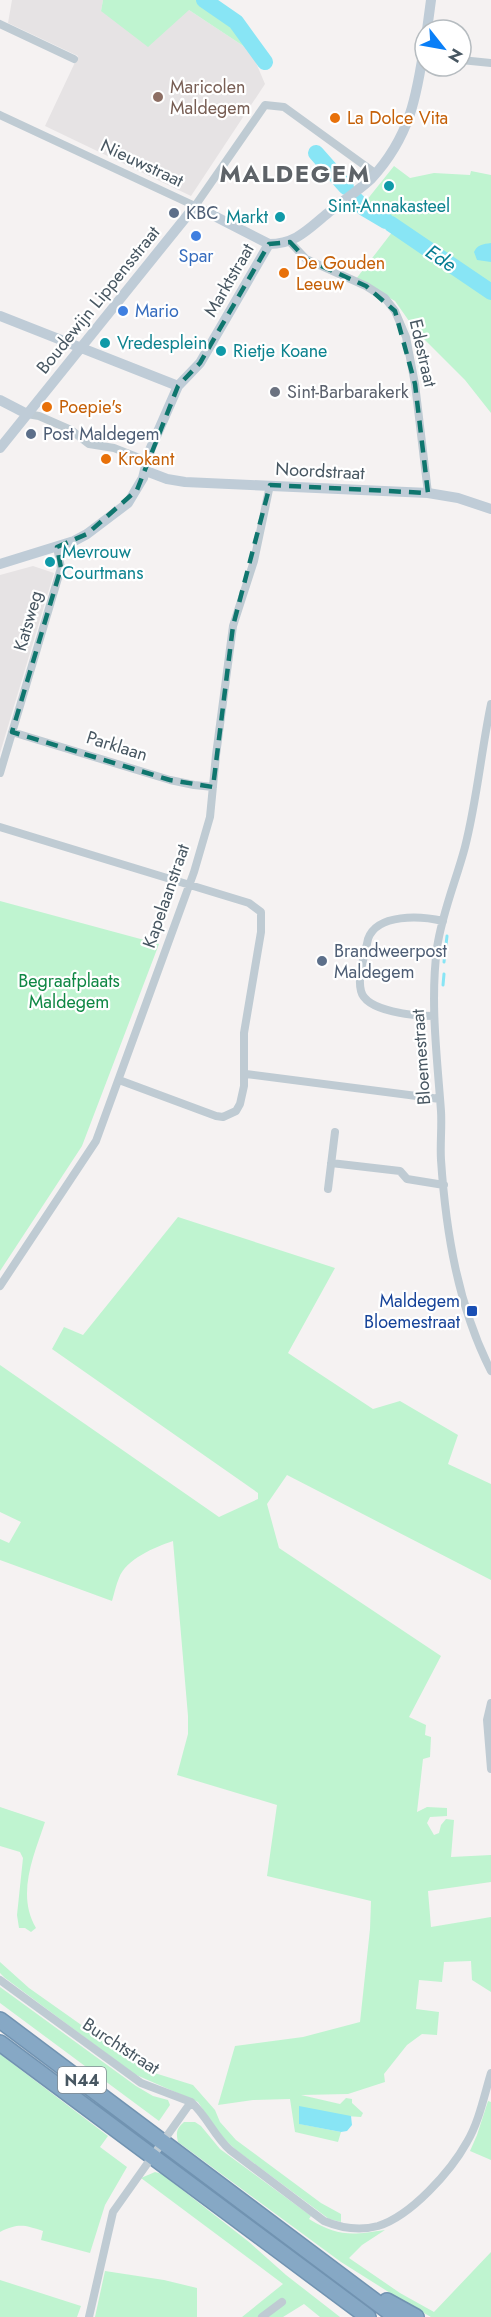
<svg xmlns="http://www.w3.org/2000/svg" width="491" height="2317" font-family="Jost,sans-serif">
<rect width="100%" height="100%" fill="#f5f2f2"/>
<path fill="#e6e3e4" d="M12 0H103L101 11 189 10 251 51 265 84 191 196 45 126 78 56 8 23Z
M33 566 54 573 0 753V575Z"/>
<path fill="#bff4d0" d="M103 0H204L236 22 255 47 251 51 189 10 148 47 101 11Z
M394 166 410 178 434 173 470 175 471 171 491 175V413L465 380 416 331 395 301 356 279 393 231 361 211 353 203 360 196 366 201Z
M0 901 159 944 82 1146 0 1271Z
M178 1217 335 1268 288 1353 373 1409 400 1401 458 1435 448 1464 491 1484V1580L287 1475 267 1504 279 1548 441 1656 409 1717 426 1725 425 1735 431 1737 430 1757 423 1759 417 1812 427 1807 447 1808V1816L430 1817 427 1823 434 1835 439 1833 441 1825 446 1819 454 1820 451 1857 491 1855V1882L428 1891 431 1927 491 1917V1992L472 1980 471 1961 444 1962 442 1982 419 1980 416 2009 439 2012 437 2035 422 2034 407 2045 384 2074 385 2082 348 2094 301 2095 340 2104 346 2098 352 2099V2103L363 2113 361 2117 345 2116 300 2124 341 2132 338 2142 295 2132 290 2099 253 2100 218 2105 235 2046 303 2037 360 2022 370 1929 371 1901 267 1876 277 1805 177 1775 188 1734V1716L173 1541C155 1547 126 1559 119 1578 116 1585 114 1594 112 1601L0 1560V1539L9 1543 21 1522 0 1512V1365L219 1517 258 1499V1493L52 1349 64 1327 83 1335Z
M0 1807 45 1822C34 1855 16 1894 36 1928L31 1932 25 1928H19L17 1915 23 1858 20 1852 0 1846Z
M0 1962 29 1988 145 2070 193 2085 215 2110 220 2122 236 2140 321 2203 341 2214V2222L329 2219 236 2150 220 2135 198 2102 134 2074 5 1978 0 1973Z
M0 1987 136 2086 153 2096 168 2100 170 2105 159 2121 0 2003Z
M0 2054 108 2136 100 2147 127 2167 105 2205 90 2253 41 2240 43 2231C24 2225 19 2223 0 2232Z
M488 2101 491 2102V2160L470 2151 477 2135Z
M184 2122H195L201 2126 220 2149 311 2216 309 2219C338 2237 352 2235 385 2230L362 2245 349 2258 400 2293 434 2312 491 2252V2317H431L406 2303 341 2262 178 2142C176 2133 176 2129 184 2122Z
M155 2172 162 2174 249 2242 286 2275 340 2317H320L304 2304 283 2317H242L283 2284 141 2178Z
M105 2271 164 2280 197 2288V2317H95Z
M0 2280 81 2306 77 2317H0Z"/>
<path fill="#88e5f5" d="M491 243V262L477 260 474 252C477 245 483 244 491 243Z
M299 2106 351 2116 352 2125 347 2131 341 2132 299 2124Z"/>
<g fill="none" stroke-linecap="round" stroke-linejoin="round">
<path stroke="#88e5f5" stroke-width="3" d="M444 962 447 936
M443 985 444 974"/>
<path stroke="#88e5f5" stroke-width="16" d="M204 0 236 22 265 62
M316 153 346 187
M356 200 364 208 386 221
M391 224 491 292"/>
<g stroke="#7193b1" stroke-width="18">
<path id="highway" d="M0 2020 396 2317
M0 2043 368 2317
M387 2301 416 2317"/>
</g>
<path stroke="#bfcbd3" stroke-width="8" d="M0 24 74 59
M461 60 491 63
M0 115 195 206 265 105 284 107 375 173
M290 242 306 259 366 286 385 298 395 311 406 337 415 384 428 493
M27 414 39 416 71 430 89 444 114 448 147 461
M491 704C481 752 477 800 465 847 456 881 442 913 437 948 430 1002 437 1056 441 1111 442 1127 440 1144 441 1160 446 1233 458 1306 491 1371
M12 732 170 780 194 785 213 787
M0 773 61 568 57 547
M0 827 249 903 261 912V932L244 1033V1086L240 1104 236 1111 223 1117 216 1116 119 1080
M434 1016C416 1016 366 1012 361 991 357 976 365 955 368 939 377 913 421 916 443 921
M246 1074 440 1099
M331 1163 400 1171 407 1179 444 1185
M328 1189 335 1132
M0 1286 96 1141 194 872 210 817 216 755 233 626 254 561 270 485
M491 1703 487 1720 491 1769
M0 1980 141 2083 191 2102 113 2212 89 2317
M191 2102C207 2116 214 2136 230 2150L324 2221C341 2228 360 2231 378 2226 411 2216 451 2171 467 2142 479 2122 484 2096 491 2073
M262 2317 282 2302"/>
<path stroke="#bfccd7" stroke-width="10" d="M427 30 431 0
M0 316 178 386
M0 400 27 414
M0 448 195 206 269 244C296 244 308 229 328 213 341 202 358 191 371 179 410 137 417 96 425 41
M146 471 167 479 185 482 428 493 458 498 491 509
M0 564 74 541 87 534 128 503 143 478 150 450 178 386 200 363 269 244"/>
<use href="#highway" stroke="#86a8c5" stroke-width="15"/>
</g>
<path fill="none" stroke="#0f766e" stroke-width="4.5" stroke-dasharray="12 8" stroke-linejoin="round" d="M290 242 306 259 366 286 395 311 415 384 428 493 270 485 233 626 213 787 170 780 12 732 61 568 57 547 87 534 137 490 178 386 200 363 269 244Z"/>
<circle fill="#8d6e63" stroke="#fff" stroke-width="2" cx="158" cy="97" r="6"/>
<g fill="#e8710a" stroke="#fff" stroke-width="2">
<circle cx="335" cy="118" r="6"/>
<circle cx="284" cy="273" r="6"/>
<circle cx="47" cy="407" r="6"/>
<circle cx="106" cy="459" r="6"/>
</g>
<g fill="#0f9aa8" stroke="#fff" stroke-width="2">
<circle cx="389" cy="186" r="6"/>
<circle cx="280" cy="217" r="6"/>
<circle cx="105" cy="343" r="6"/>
<circle cx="221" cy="351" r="6"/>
<circle cx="50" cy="562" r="6"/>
</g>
<g fill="#5c6f8a" stroke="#fff" stroke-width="2">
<circle cx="174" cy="213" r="6"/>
<circle cx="31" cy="434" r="6"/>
<circle cx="322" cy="961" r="6"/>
</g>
<g fill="#3f7fe0" stroke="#fff" stroke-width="2">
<circle cx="196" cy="236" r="6"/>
<circle cx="123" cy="311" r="6"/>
</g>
<circle fill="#6b7280" stroke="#fff" stroke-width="2" cx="275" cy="392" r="6"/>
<rect fill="#1a4fb4" stroke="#fff" stroke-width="2" x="466" y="1305" width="12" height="12" rx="3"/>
<g text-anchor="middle" stroke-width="4.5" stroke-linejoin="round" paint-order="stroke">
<rect fill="#fff" stroke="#7f8991" stroke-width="1.5" x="58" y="2067" width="48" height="26" rx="4.5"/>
<g font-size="16" font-weight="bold" fill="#485762">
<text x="82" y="2086">N44</text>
</g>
<g font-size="18" fill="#785e54" stroke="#fff" text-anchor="start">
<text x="170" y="93">Maricolen<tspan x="170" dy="21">Maldegem</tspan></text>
</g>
<g font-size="18" fill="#c56008" stroke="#fff" text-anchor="start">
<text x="347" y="124">La Dolce Vita</text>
<text x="296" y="269">De Gouden<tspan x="296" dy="21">Leeuw</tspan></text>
<text x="59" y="413">Poepie's</text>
<text x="118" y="465">Krokant</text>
</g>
<g font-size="18" fill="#485762" stroke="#fff">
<text transform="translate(142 163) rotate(25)" y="6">Nieuwstraat</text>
<text transform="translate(229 280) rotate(-60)" y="6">Marktstraat</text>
<text transform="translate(98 300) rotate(-51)" y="6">Boudewijn Lippensstraat</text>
<text transform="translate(423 353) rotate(77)" y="6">Edestraat</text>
<text transform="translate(320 471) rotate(3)" y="6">Noordstraat</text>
<text transform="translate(28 621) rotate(-74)" y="6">Katsweg</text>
<text transform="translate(117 746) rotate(17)" y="6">Parklaan</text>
<text transform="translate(166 896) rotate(-71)" y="6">Kapelaanstraat</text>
<text transform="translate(421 1057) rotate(-94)" y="6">Bloemestraat</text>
<text transform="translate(121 2046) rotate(33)" y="6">Burchtstraat</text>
</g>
<g font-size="18" fill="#0d838f" stroke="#fff" text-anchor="start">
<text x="389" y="212" text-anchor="middle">Sint-Annakasteel</text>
<text x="268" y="223" text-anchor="end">Markt</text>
<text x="117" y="349">Vredesplein</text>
<text x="233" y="357">Rietje Koane</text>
<text x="62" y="558">Mevrouw<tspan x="62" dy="21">Courtmans</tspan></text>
</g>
<g font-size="18" fill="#4e5e75" stroke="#fff" text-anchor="start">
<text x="186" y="219">KBC</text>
<text x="43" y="440">Post Maldegem</text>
<text x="334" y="957">Brandweerpost<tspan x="334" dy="21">Maldegem</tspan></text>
</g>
<g font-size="18" fill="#366cbe" stroke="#fff">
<text x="196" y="262">Spar</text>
<text x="135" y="317" text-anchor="start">Mario</text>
</g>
<g font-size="18" fill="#5b616d" stroke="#fff" text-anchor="start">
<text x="287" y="398">Sint-Barbarakerk</text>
</g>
<g font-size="18" fill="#0f8744" stroke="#fff">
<text x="69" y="987">Begraafplaats<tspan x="69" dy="21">Maldegem</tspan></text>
</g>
<g font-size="18" fill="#164399" stroke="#fff" text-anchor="end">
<text x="460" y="1307">Maldegem<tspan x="460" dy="21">Bloemestraat</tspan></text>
</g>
<g font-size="20" font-style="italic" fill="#047c92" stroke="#fff">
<text transform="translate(441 258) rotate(34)" y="7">Ede</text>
</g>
<g font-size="24" font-weight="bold" letter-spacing="1.5" fill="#5e6368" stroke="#fff">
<text x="295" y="182">MALDEGEM</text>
</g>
</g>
<g transform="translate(443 48) rotate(121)"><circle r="28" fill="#ffffff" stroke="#b6bcc0" stroke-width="1.5"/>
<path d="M0-4.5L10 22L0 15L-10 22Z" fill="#0a7ff7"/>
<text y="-9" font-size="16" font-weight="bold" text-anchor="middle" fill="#485762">N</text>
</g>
</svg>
